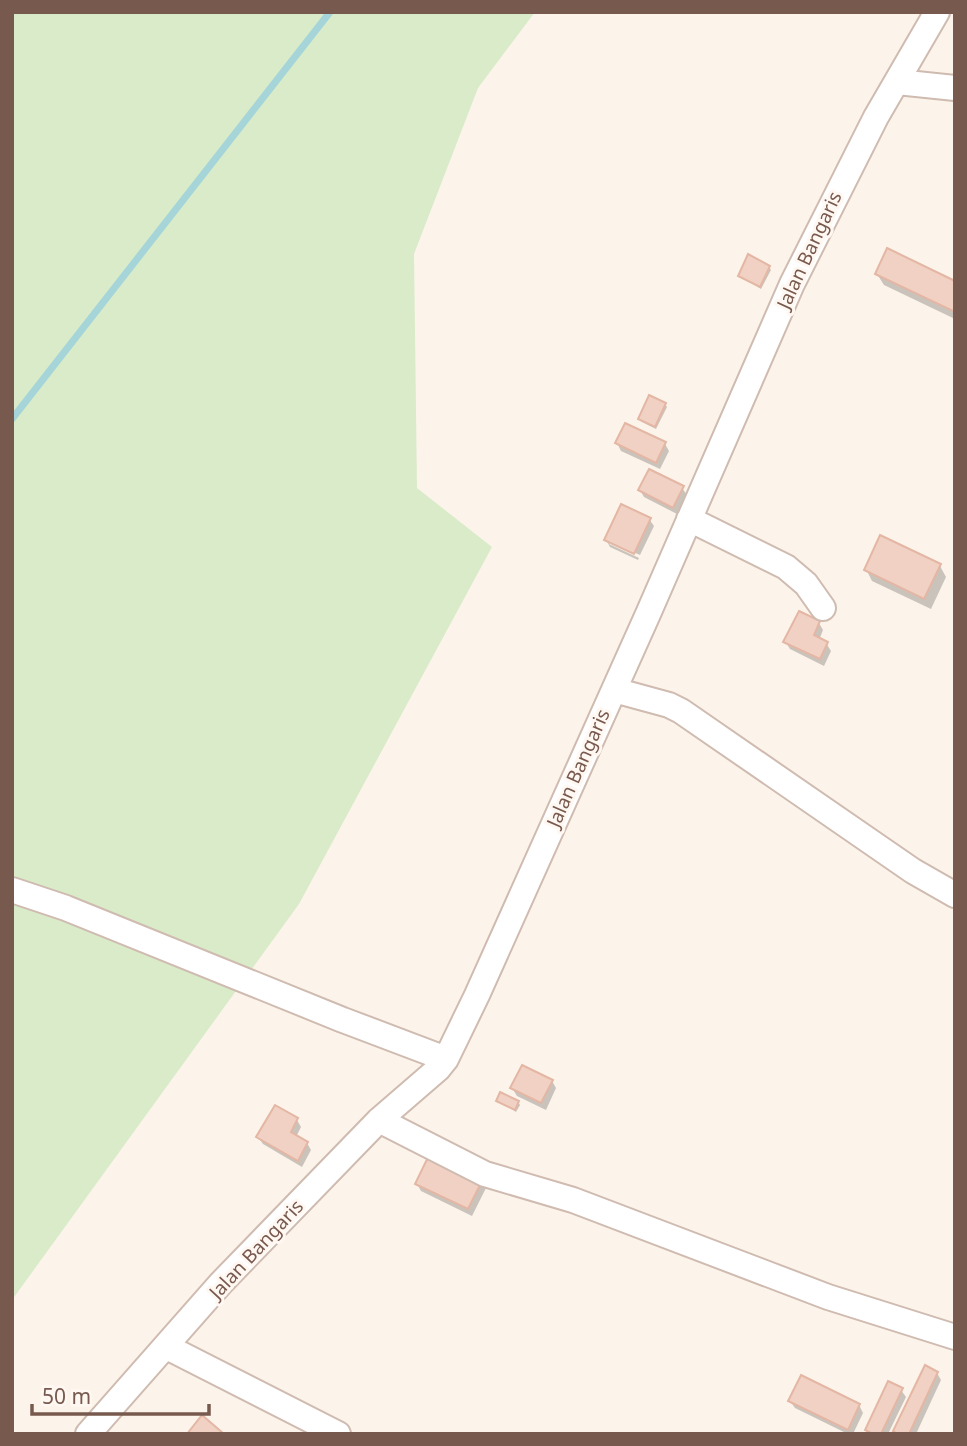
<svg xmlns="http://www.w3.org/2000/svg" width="967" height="1446" font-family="'Noto Sans',sans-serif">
<rect width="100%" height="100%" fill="#fcf4eb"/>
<path fill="#daebc9" d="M12 12H535L478 88 414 254 417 488 492 547 299 904 12 1300Z"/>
<path fill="#0003" d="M769 267 771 270 761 289 740 276Z
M877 274 955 283V319L884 285Z
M665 404 667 407 656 429 642 422 640 419Z
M617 443 665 444 669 451 660 469 621 451Z
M682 488 687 495 677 514 644 497 640 490Z
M649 519 654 526 640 555 609 541V544L639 558 638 560 610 547 606 540Z
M940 566 946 577 931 609 872 581 866 569Z
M819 623 823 630 819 640 826 643 831 651 824 666 790 649 785 641Z
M552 1081 556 1088 546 1110 517 1096 512 1088Z
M498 1100 518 1102 520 1105 516 1112Z
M275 1107 297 1120 301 1127 296 1137 307 1143 311 1150 302 1167 263 1144 258 1137Z
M482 1180 486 1188 472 1216 421 1191 417 1184Z
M937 1373 941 1380 916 1434H897L895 1431Z
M901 1390 906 1397 888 1434H869L867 1430Z
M790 1401 859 1405 863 1413 853 1434H848L795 1408Z"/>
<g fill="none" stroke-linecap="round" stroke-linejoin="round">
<path stroke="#a5d5d8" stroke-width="7" d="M12 419 330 12"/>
</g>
<path fill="#f1d1c3" stroke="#e4b6a4" stroke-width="2" d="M887 248 955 281V312L875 274Z
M748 254 770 266 760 287 738 276Z
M649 395 666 403 655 427 638 419Z
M625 423 666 442 656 463 615 443Z
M649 469 684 486 673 508 638 490Z
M621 504 651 518 634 554 604 540Z
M880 535 941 564 924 599 864 570Z
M799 611 820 621 814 635 828 642 820 659 783 642Z
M522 1065 553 1080 541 1103 510 1088Z
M500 1092 519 1101 515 1110 496 1101Z
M275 1105 298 1118 291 1132 308 1142 298 1161 256 1137Z
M430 1153 483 1179 468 1209 415 1184Z
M925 1365 938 1372 909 1434H898L893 1431Z
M801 1375 860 1404 848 1430 788 1401Z
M888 1381 903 1388 881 1434H873L865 1430Z
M202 1415 224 1434H187Z"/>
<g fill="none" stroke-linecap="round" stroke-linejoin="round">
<g stroke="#cfbbb0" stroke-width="28">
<path id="minor" d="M897 82 955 88
M689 519 786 567 806 584 823 608
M614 690 669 705 681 711 913 871 955 895
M12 890 66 908 343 1020 446 1059
M379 1120 485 1174 573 1200 828 1297 955 1337
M167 1347 338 1434
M88 1434 221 1283 379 1120 438 1069 446 1059 477 995 648 614 792 284 876 117 937 12"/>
</g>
<use href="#minor" stroke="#fff" stroke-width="24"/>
</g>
<g text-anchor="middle" stroke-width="6" stroke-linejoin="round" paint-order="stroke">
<g font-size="19" fill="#78594e" stroke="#fff8f2">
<text transform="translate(809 250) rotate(-65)" y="7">Jalan Bangaris</text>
<text transform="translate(578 768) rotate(-66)" y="7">Jalan Bangaris</text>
<text transform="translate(256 1249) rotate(-47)" y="7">Jalan Bangaris</text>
</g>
</g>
<rect width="967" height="1446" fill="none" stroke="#78594e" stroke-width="28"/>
<path d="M32 1404v10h177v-10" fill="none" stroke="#78594e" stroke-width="3.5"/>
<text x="42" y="1404" font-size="21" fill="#78594e" stroke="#fff8f2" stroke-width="5" paint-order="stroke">50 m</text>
</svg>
